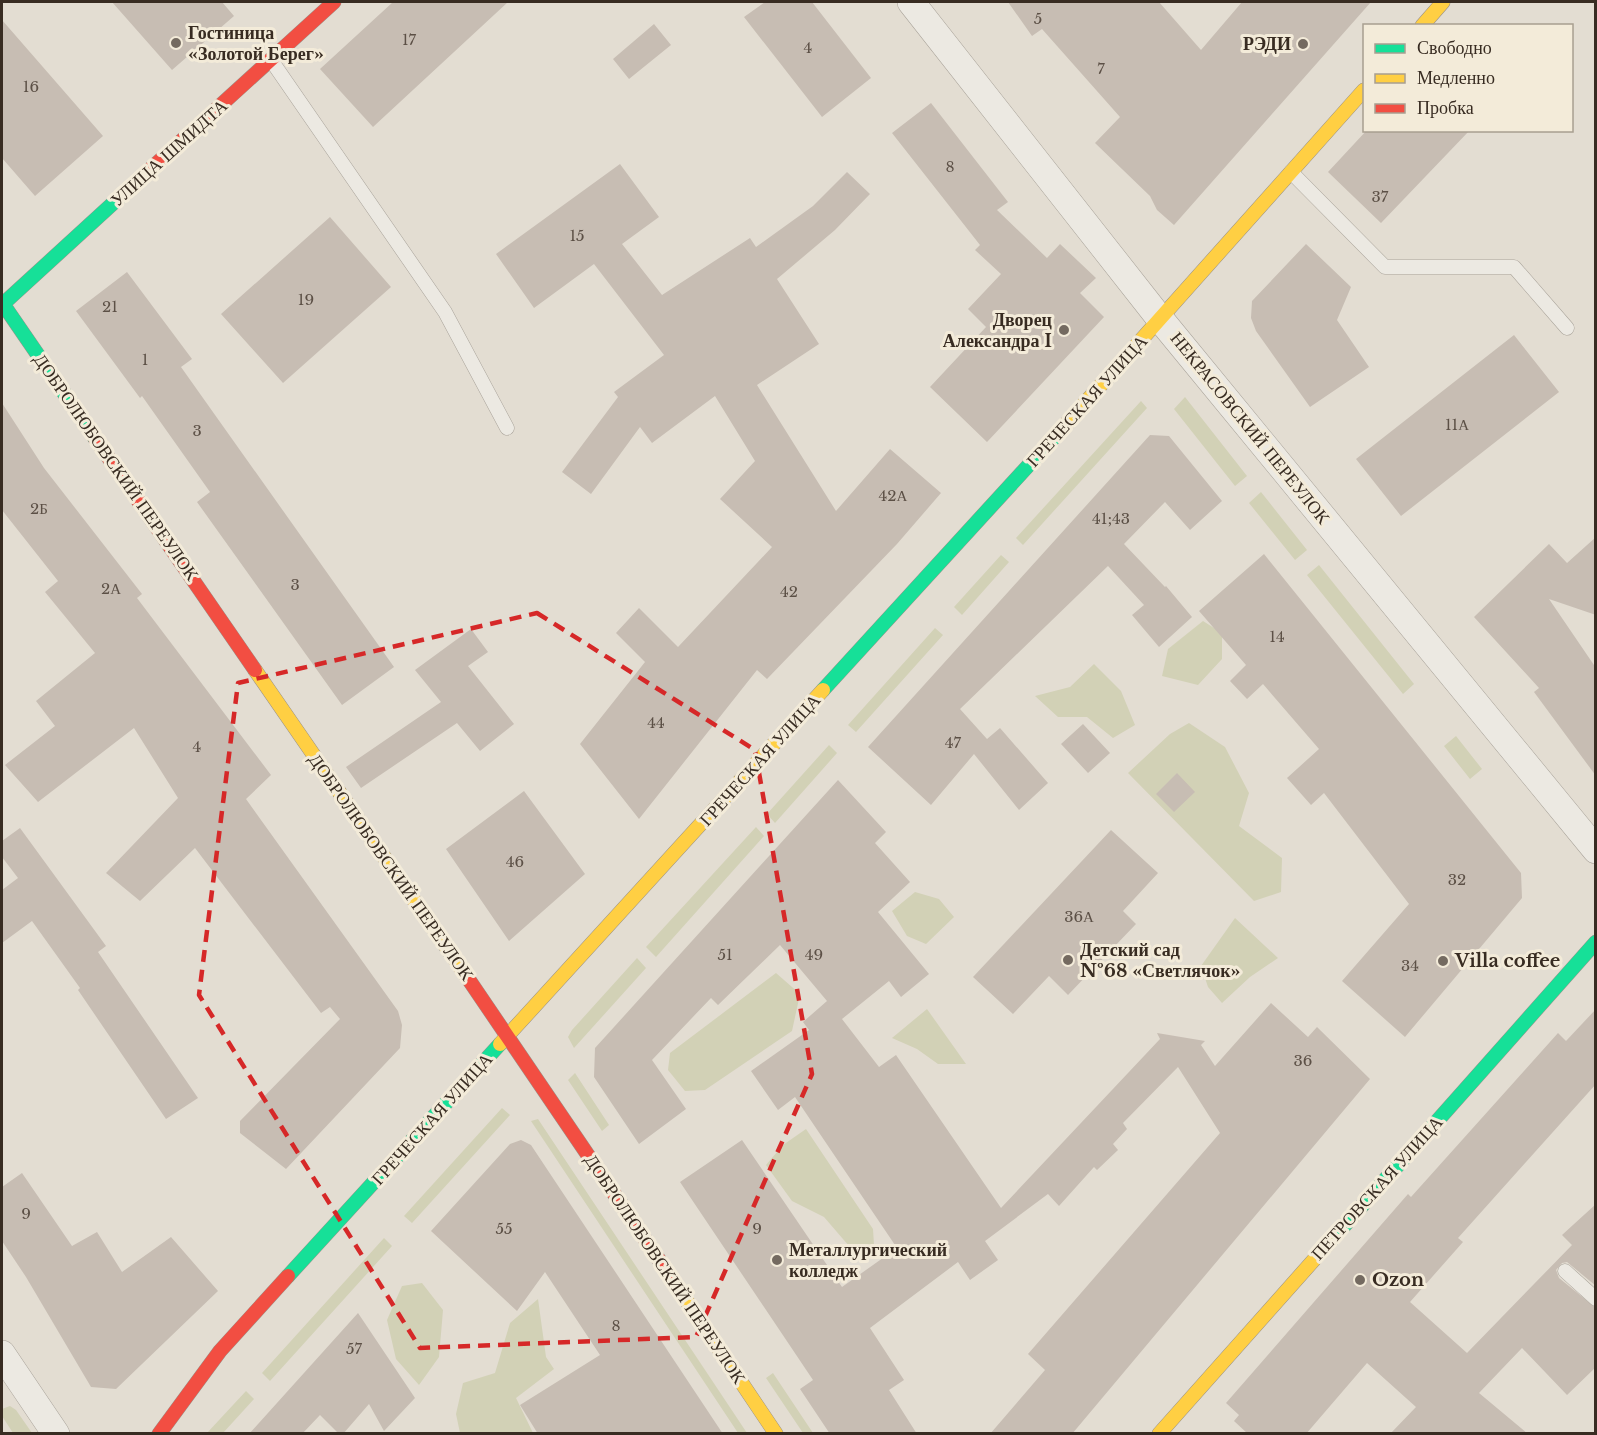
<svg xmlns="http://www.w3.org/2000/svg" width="1597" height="1435" font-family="'Libre Baskerville',serif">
<rect width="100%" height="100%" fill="#e3ddd2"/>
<path fill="#d2d1b6" d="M1185 397 1247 476 1235 486 1174 409Z
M1141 401 1147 408 1023 545 1016 538Z
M1261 492 1307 550 1295 560 1249 503Z
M1001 555 1009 562 962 615 954 607Z
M1319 565 1414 684 1403 694 1307 575Z
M1203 621 1222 633V659L1198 685 1162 676 1168 649Z
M935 628 943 635 856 732 848 725Z
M1094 664 1121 691 1135 725 1113 738 1087 717H1058L1035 696 1070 687Z
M1189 723 1225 747 1249 793 1239 826 1282 858 1281 892 1254 901 1128 773 1170 734Z
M1456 736 1482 769 1470 779 1444 746Z
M829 745 837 753 775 823 767 814Z
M756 827 764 836 656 957 646 947Z
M915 892 939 899 954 917 926 944 907 936 892 911Z
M1235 918 1278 958 1250 977 1222 1003 1208 987 1201 966Z
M637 958 646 968 574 1048 568 1037 572 1030Z
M776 973 800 994 792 1031 705 1090 685 1091 668 1070 670 1053Z
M927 1009 966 1064H938L917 1049 892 1038Z
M575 1073 609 1125 602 1131 568 1080Z
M502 1108 510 1115 412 1223 404 1216Z
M538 1119 747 1433H738L531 1121Z
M806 1129 873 1229 874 1245 849 1246 824 1217 792 1201 766 1165 783 1145Z
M384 1238 392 1246 270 1381 262 1373Z
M422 1283 443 1310 439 1357 419 1385 396 1359 387 1320 402 1286Z
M538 1299 546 1357 554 1369 516 1398 533 1433H460L456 1414 463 1383 495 1373 510 1323Z
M773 1373 813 1433H803L766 1378Z
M246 1391 254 1399 223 1433H207Z
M10 1406 16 1410 32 1433H13L2 1416V1409Z"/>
<path fill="#c7bdb3" d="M112 2H222L234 16 172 70Z
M393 2H508L373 127 320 69Z
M765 2H812L871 78 822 117 744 17Z
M1008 2H1159L1201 50 1242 2H1371L1174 225 1157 210 1150 196 1095 143 1120 117 1042 29 1032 36Z
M2 20 103 136 35 196 2 158Z
M654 24 671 45 629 79 613 59Z
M931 103 1008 202 997 210 1047 258 1060 244 1096 278 1080 293 1104 317 987 442 930 387 986 327 968 309 1001 274 975 250 980 245 892 133Z
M1367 130H1470L1381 223 1328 172Z
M620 164 659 217 622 244 662 295 750 238 756 247 813 206 847 172 870 194 835 230 777 279 819 344 757 385 836 511 890 449 941 493 897 544 767 679 757 670 639 819 580 744 645 662 616 633 639 608 678 647 772 547 720 499 755 461 715 396 652 443 640 427 591 494 562 472 618 397 614 392 664 355 594 264 534 308 496 254Z
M330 217 391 287 283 383 221 314Z
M1306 244 1351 287 1337 320 1369 367 1310 407 1256 331 1251 318 1252 301Z
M127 272 192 359 181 367 394 667 342 705 197 502 210 492 142 396 140 398 76 311Z
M1514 335 1559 392 1401 516 1356 459Z
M2 403 44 468 142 594 137 598 271 775 246 799 398 1011 402 1025 400 1048 286 1169 240 1133V1121L340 1019 330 1007 321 1013 195 848 140 901 106 873 178 798 134 728 38 802 5 765 55 726 36 701 95 653 45 592 58 581 2 510Z
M1150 435 1169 436 1222 501 1190 530 1165 502 1124 544 1165 587 1166 586 1192 617 1159 647 1132 615 1144 605 1108 566 960 709 987 739 1000 728 1048 783 1019 810 974 754 931 805 868 747Z
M1596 537V615L1549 599 1596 668V776L1534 692 1539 688 1474 617 1549 544 1567 563Z
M1264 554 1521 873 1522 898 1405 1037 1342 981 1409 904 1324 793 1311 805 1287 778 1319 749 1263 684 1247 699 1230 681 1246 665 1199 611Z
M471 629 488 652 468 666 514 724 480 751 457 723 361 788 346 767 441 702 415 670Z
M1083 724 1110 753 1088 773 1061 744Z
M1177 773 1195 792 1174 812 1156 794Z
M838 780 886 832 875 843 910 882 878 912 929 974 901 997 889 981 842 1019 879 1067 896 1055 1001 1208 1160 1039 1157 1033 1205 1041 1201 1045 1215 1066 1271 1003 1308 1037 1317 1027 1370 1079 1072 1434H990L1045 1370 1028 1354 1220 1133 1178 1067 1123 1123 1127 1129 1113 1144 1118 1150 1097 1170 1094 1167 1059 1206 1048 1194 985 1241 998 1260 970 1280 958 1262 870 1328 904 1380 889 1390 917 1434H830L800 1389 813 1380 680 1182 742 1140 842 1287 897 1248 795 1097 778 1110 751 1071 809 1030 803 1022 827 1001 780 945 718 1005 711 998 652 1060 686 1109 639 1144 594 1077 595 1048Z
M524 791 585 874 509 941 446 849Z
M20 828 106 946 98 952 198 1098 166 1119 78 990 80 988 32 921 2 943V890L18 878 2 857V841Z
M1111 830 1158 873 1123 911 1136 924 1068 995 1049 976 1013 1014 973 977Z
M1596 1009V1084L1458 1238 1463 1242 1410 1302 1467 1353 1572 1245 1562 1235 1596 1204V1286L1567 1262 1562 1263 1556 1270 1559 1278 1596 1308V1367L1567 1395 1522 1348 1479 1393 1528 1434H1390L1416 1407 1367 1363 1306 1434H1248L1234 1421 1239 1415 1226 1403 1408 1194 1411 1197 1558 1033 1566 1041Z
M521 1140 531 1145 723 1434H538L520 1405 600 1355 545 1272 517 1311 431 1231 510 1144Z
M22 1173 72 1246 97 1232 122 1272 171 1237 218 1291 116 1389 91 1387 26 1277 2 1241V1187Z
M358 1313 415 1398 384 1431 369 1404 343 1434H339L320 1415 302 1434H249Z"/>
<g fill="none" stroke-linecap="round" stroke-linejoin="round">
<g stroke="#a9a39a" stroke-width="15">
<path id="lane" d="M271 60 445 312 507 428
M1291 172 1385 267H1514L1567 328
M1565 1271 1596 1299"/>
</g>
<g stroke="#a9a39a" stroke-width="28">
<path id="street" d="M911 2 1161 320 1596 850
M2 1354 56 1434"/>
</g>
<g stroke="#99928a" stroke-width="15">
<path id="fast" d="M95 438 3 304 145 174
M823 690 1059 432
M1328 1244 1596 942
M288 1276 500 1044"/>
</g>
<g stroke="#99928a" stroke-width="15">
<path id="slow" d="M1422 26 1443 2
M1059 432 1364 90
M255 670 467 977
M500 1044 823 690
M668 1273 776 1434
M1159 1434 1328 1244"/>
</g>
<g stroke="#99928a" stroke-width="15">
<path id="jam" d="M145 174 334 2
M95 438 255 670
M467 977 668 1273
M159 1434 220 1351 288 1276"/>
</g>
<use href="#lane" stroke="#ece9e2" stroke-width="14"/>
<use href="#street" stroke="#ece9e2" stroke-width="27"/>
<use href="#fast" stroke="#16e098" stroke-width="14"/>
<use href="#slow" stroke="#ffcf43" stroke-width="14"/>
<use href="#jam" stroke="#f24e42" stroke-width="14"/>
</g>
<path fill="none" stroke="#d62828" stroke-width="4.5" stroke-dasharray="12 8" stroke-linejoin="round" d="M537 613 755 750 812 1074 696 1337 420 1348 199 995 238 683Z"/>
<g fill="#746a60" stroke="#f3ebd9" stroke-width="2">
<circle cx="176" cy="43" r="6"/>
<circle cx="1303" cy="44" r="6"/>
<circle cx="1064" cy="330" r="6"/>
<circle cx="1068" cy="960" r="6"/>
<circle cx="1443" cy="961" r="6"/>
<circle cx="777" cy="1260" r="6"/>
<circle cx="1360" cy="1280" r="6"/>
</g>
<g text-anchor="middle" stroke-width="6" stroke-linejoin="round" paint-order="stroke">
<g font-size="15" fill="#5c5046">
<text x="1038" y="24">5</text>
<text x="409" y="45">17</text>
<text x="808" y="53">4</text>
<text x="1101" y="74">7</text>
<text x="31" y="92">16</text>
<text x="950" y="172">8</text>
<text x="1380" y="202">37</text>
<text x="577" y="241">15</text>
<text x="306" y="305">19</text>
<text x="110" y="312">21</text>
<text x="145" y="365">1</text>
<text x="1457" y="430">11А</text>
<text x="197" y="436">3</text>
<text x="893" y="501">42А</text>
<text x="39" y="514">2Б</text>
<text x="1111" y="524">41;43</text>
<text x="295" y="590">3</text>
<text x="111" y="594">2А</text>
<text x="789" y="597">42</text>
<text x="1277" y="642">14</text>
<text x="656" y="728">44</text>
<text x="953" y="748">47</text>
<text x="197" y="752">4</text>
<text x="515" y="867">46</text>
<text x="1457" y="885">32</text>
<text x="1079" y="922">36А</text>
<text x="725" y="960">51</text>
<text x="814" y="960">49</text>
<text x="1410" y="971">34</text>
<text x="1303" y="1066">36</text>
<text x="26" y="1219">9</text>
<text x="504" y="1234">55</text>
<text x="757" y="1234">9</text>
<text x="616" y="1331">8</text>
<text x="354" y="1354">57</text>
</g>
<g font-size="18" font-weight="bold" fill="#382c22" stroke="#f3ebd9" text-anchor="start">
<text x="188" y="39">Гостиница<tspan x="188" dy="21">«Золотой Берег»</tspan></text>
<text x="1291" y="50" text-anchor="end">РЭДИ</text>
<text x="1052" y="326" text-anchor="end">Дворец<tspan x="1052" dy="21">Александра I</tspan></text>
<text x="1080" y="956">Детский сад<tspan x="1080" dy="21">№68 «Светлячок»</tspan></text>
<text x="1455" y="967">Villa coffee</text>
<text x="789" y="1256">Металлургический<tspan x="789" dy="21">колледж</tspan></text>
<text x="1372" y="1286">Ozon</text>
</g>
<g font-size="18" fill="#382c22" stroke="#f3ebd9">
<text transform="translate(169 153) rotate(-42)" y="6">УЛИЦА ШМИДТА</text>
<text transform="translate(1087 401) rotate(-48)" y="6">ГРЕЧЕСКАЯ УЛИЦА</text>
<text transform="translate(1250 428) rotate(51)" y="6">НЕКРАСОВСКИЙ ПЕРЕУЛОК</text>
<text transform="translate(116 467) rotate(55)" y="6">ДОБРОЛЮБОВСКИЙ ПЕРЕУЛОК</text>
<text transform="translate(760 760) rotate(-48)" y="6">ГРЕЧЕСКАЯ УЛИЦА</text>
<text transform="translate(391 867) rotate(55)" y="6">ДОБРОЛЮБОВСКИЙ ПЕРЕУЛОК</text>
<text transform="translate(432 1119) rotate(-48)" y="6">ГРЕЧЕСКАЯ УЛИЦА</text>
<text transform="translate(1377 1188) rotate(-48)" y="6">ПЕТРОВСКАЯ УЛИЦА</text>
<text transform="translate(665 1269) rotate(56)" y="6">ДОБРОЛЮБОВСКИЙ ПЕРЕУЛОК</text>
</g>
</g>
<rect width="1597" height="1435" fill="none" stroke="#382c22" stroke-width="6"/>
<rect x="1363" y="24" width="210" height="108" fill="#f3ebd9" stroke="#a89f90" stroke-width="1.5"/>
<rect x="1375" y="44" width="30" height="9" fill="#16e098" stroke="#a89f90" stroke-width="1.5"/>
<text x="1417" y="54" font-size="18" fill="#382c22">Свободно</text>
<rect x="1375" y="74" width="30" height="9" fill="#ffcf43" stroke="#a89f90" stroke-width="1.5"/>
<text x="1417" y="84" font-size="18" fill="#382c22">Медленно</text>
<rect x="1375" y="104" width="30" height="9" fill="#f24e42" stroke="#a89f90" stroke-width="1.5"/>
<text x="1417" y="114" font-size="18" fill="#382c22">Пробка</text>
</svg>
